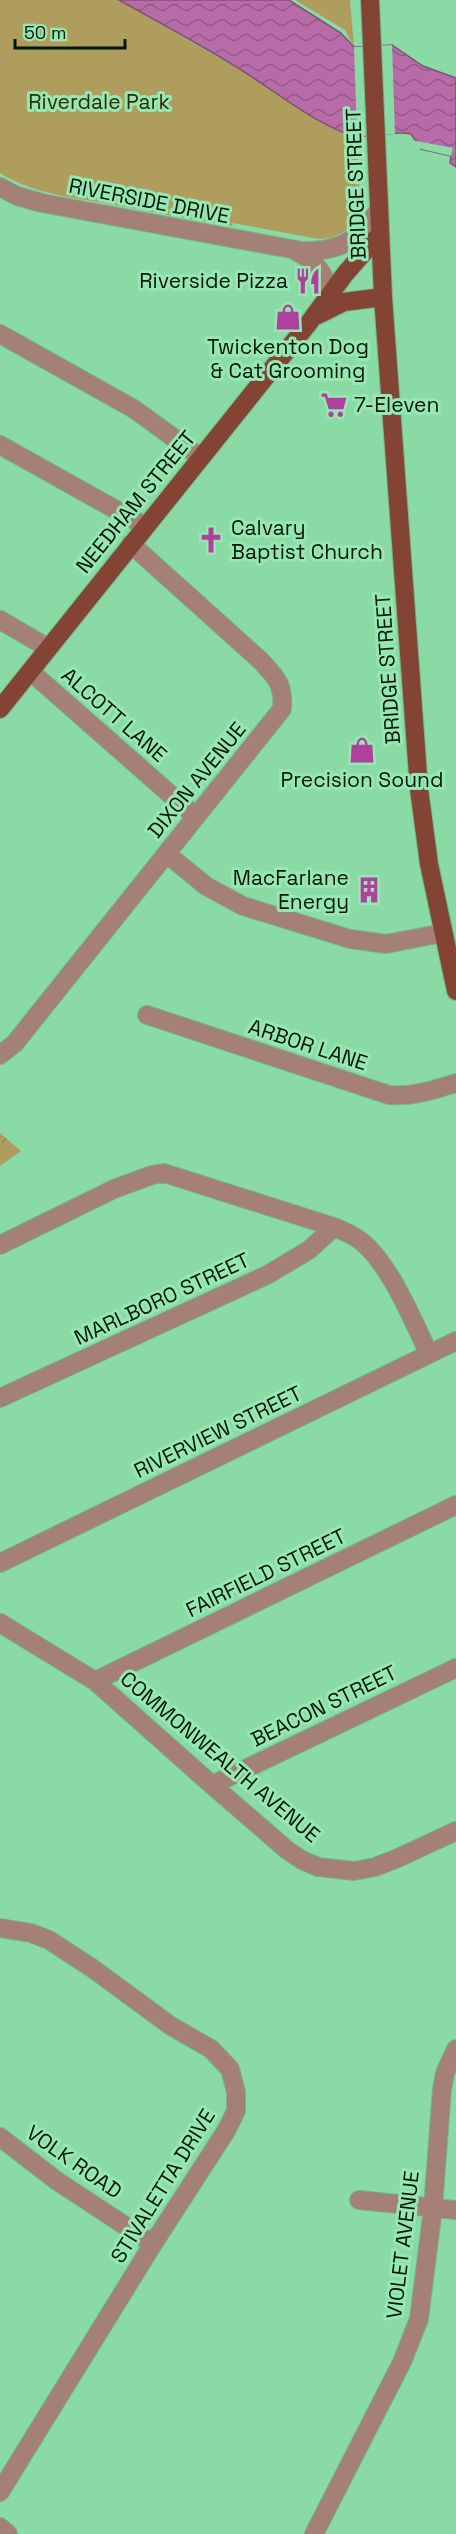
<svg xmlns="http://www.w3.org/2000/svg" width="456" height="2534" font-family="'Space Grotesk',sans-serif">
<defs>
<pattern id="forest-crowns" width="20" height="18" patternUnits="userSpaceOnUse" patternTransform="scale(1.5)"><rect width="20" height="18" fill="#af9d5d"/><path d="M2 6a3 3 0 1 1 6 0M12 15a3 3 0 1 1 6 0" fill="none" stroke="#8c7f4b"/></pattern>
<pattern id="water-waves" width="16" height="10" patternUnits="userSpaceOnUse" patternTransform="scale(1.5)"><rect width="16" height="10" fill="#b76ca8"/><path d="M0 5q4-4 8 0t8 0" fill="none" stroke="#925887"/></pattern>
</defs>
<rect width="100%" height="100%" fill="#8adaa6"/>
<path fill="url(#forest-crowns)" d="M0 1133 21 1151 0 1166Z"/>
<path fill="#af9d5d" d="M0 0H119L247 74 292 104 335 127 357 136 360 199 356 215 344 232 331 238 318 239 233 223 232 226C191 219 150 212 110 204 71 197 33 194 0 173Z
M295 0H350L354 47 345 30Z"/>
<path fill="url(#water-waves)" stroke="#805278" stroke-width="1.5" d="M119 0H289L341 33 354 47 392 45 423 66 456 78V167L450 163 451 156 421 149 411 134C393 130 375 138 357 136 327 132 273 90 246 73 205 47 162 24 119 0Z"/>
<path fill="#8adaa6" d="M392 45 395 134 357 136 354 47Z
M412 140 453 148 451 156 417 148Z"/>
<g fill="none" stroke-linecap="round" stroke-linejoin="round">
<g stroke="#71b78a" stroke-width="20">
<path id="minor" d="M0 187 17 196 42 203 302 251C340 252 357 241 379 210
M295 251C314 259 327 274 328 295
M0 334 134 409 200 457
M0 445 145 526
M0 620 48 648
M30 671 196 817
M167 854 206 886 243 906 350 939 386 944 443 933
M147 1015 389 1095C413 1097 433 1090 456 1083
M0 1055 15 1043 282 709C284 684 276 677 260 660L131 544
M0 1245 114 1189 152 1175 164 1173 334 1227C341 1230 349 1233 355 1237 387 1256 413 1321 429 1354
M0 1398 267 1275 309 1250 334 1227
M0 1563 456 1341
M0 1623 95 1681 212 1785 287 1850 302 1860 318 1867 354 1871 375 1867 398 1858 456 1831
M95 1681 456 1505
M212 1785 456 1668
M0 1928 31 1933 49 1940 92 1968 171 2026 211 2049 230 2069 236 2092V2111L226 2131 153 2244 0 2492
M0 2137 57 2181 153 2244
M359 2200 456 2210
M0 2527 8 2534
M314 2534 402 2362 419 2319 433 2208 442 2089 445 2073 456 2049"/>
</g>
<g stroke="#71b78a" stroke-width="20">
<path id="major" d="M370 0 383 297 419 789 429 864 456 991
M318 315 344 302 383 297
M0 709 308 324 345 274 380 234"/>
</g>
<use href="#minor" stroke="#a58076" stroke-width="18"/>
<use href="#major" stroke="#844434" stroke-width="18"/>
</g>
<defs>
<g id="restaurant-bare" transform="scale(2.07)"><path d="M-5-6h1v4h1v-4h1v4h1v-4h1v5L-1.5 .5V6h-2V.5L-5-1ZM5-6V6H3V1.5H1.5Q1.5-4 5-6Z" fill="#b0409e" stroke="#97e7b3" stroke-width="2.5" paint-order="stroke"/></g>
<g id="shop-bare" transform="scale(2.07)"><path d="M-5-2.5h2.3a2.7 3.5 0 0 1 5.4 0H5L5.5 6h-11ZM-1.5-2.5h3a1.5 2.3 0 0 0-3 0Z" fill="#b0409e" stroke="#97e7b3" stroke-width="2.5" paint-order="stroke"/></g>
<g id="supermarket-bare" transform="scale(2.07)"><path d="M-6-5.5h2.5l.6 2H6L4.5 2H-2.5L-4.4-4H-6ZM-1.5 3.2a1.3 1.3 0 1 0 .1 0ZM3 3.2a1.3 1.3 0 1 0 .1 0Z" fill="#b0409e" stroke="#97e7b3" stroke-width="2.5" paint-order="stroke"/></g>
<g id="church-bare" transform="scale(2.07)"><path d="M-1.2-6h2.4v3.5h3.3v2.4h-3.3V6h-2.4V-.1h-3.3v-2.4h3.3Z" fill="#b0409e" stroke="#97e7b3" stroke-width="2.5" paint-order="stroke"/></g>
<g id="building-bare" transform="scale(2.07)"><path d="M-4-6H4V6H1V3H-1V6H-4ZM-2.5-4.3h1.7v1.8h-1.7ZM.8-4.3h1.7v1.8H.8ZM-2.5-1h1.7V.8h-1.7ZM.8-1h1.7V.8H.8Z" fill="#b0409e" stroke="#97e7b3" stroke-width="2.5" paint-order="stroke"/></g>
</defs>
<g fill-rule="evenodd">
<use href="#restaurant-bare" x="308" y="281"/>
<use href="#shop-bare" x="288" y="317"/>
<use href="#supermarket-bare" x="334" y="405"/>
<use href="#church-bare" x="211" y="540"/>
<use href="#shop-bare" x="362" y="750"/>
<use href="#building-bare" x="369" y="890"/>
</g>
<g text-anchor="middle" stroke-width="6" stroke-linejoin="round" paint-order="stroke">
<g font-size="21" fill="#332900" stroke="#97e7b3">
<text x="99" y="109">Riverdale Park</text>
</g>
<g font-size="21" fill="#001708" stroke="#97e7b3">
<text transform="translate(356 184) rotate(-92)" y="7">BRIDGE STREET</text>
<text transform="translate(149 201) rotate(11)" y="7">RIVERSIDE DRIVE</text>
<text transform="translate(136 502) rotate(-51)" y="7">NEEDHAM STREET</text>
<text transform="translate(388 669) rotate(-94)" y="7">BRIDGE STREET</text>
<text transform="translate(114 715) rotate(41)" y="7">ALCOTT LANE</text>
<text transform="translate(197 780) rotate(-51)" y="7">DIXON AVENUE</text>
<text transform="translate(308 1045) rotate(18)" y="7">ARBOR LANE</text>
<text transform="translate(162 1299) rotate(-25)" y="7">MARLBORO STREET</text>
<text transform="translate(218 1432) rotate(-26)" y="7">RIVERVIEW STREET</text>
<text transform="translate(266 1573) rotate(-26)" y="7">FAIRFIELD STREET</text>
<text transform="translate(324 1706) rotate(-26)" y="7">BEACON STREET</text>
<text transform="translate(220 1757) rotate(40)" y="7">COMMONWEALTH AVENUE</text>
<text transform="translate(74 2162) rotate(35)" y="7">VOLK ROAD</text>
<text transform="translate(163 2186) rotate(-58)" y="7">STIVALETTA DRIVE</text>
<text transform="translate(403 2245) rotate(-83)" y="7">VIOLET AVENUE</text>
</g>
<g font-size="21" fill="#001708" stroke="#97e7b3" text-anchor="end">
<text x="288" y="288">Riverside Pizza</text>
<text x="288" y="354" text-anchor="middle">Twickenton Dog<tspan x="288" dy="24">&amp; Cat Grooming</tspan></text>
<text x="354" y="412" text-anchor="start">7-Eleven</text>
<text x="231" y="535" text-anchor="start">Calvary<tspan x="231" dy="24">Baptist Church</tspan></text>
<text x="362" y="787" text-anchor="middle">Precision Sound</text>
<text x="349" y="885">MacFarlane<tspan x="349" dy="24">Energy</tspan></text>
</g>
</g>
<path d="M15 39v9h110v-9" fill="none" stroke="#001708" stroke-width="3"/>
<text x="24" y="39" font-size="18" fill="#001708" stroke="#97e7b3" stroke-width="4.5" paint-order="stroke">50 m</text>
</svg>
